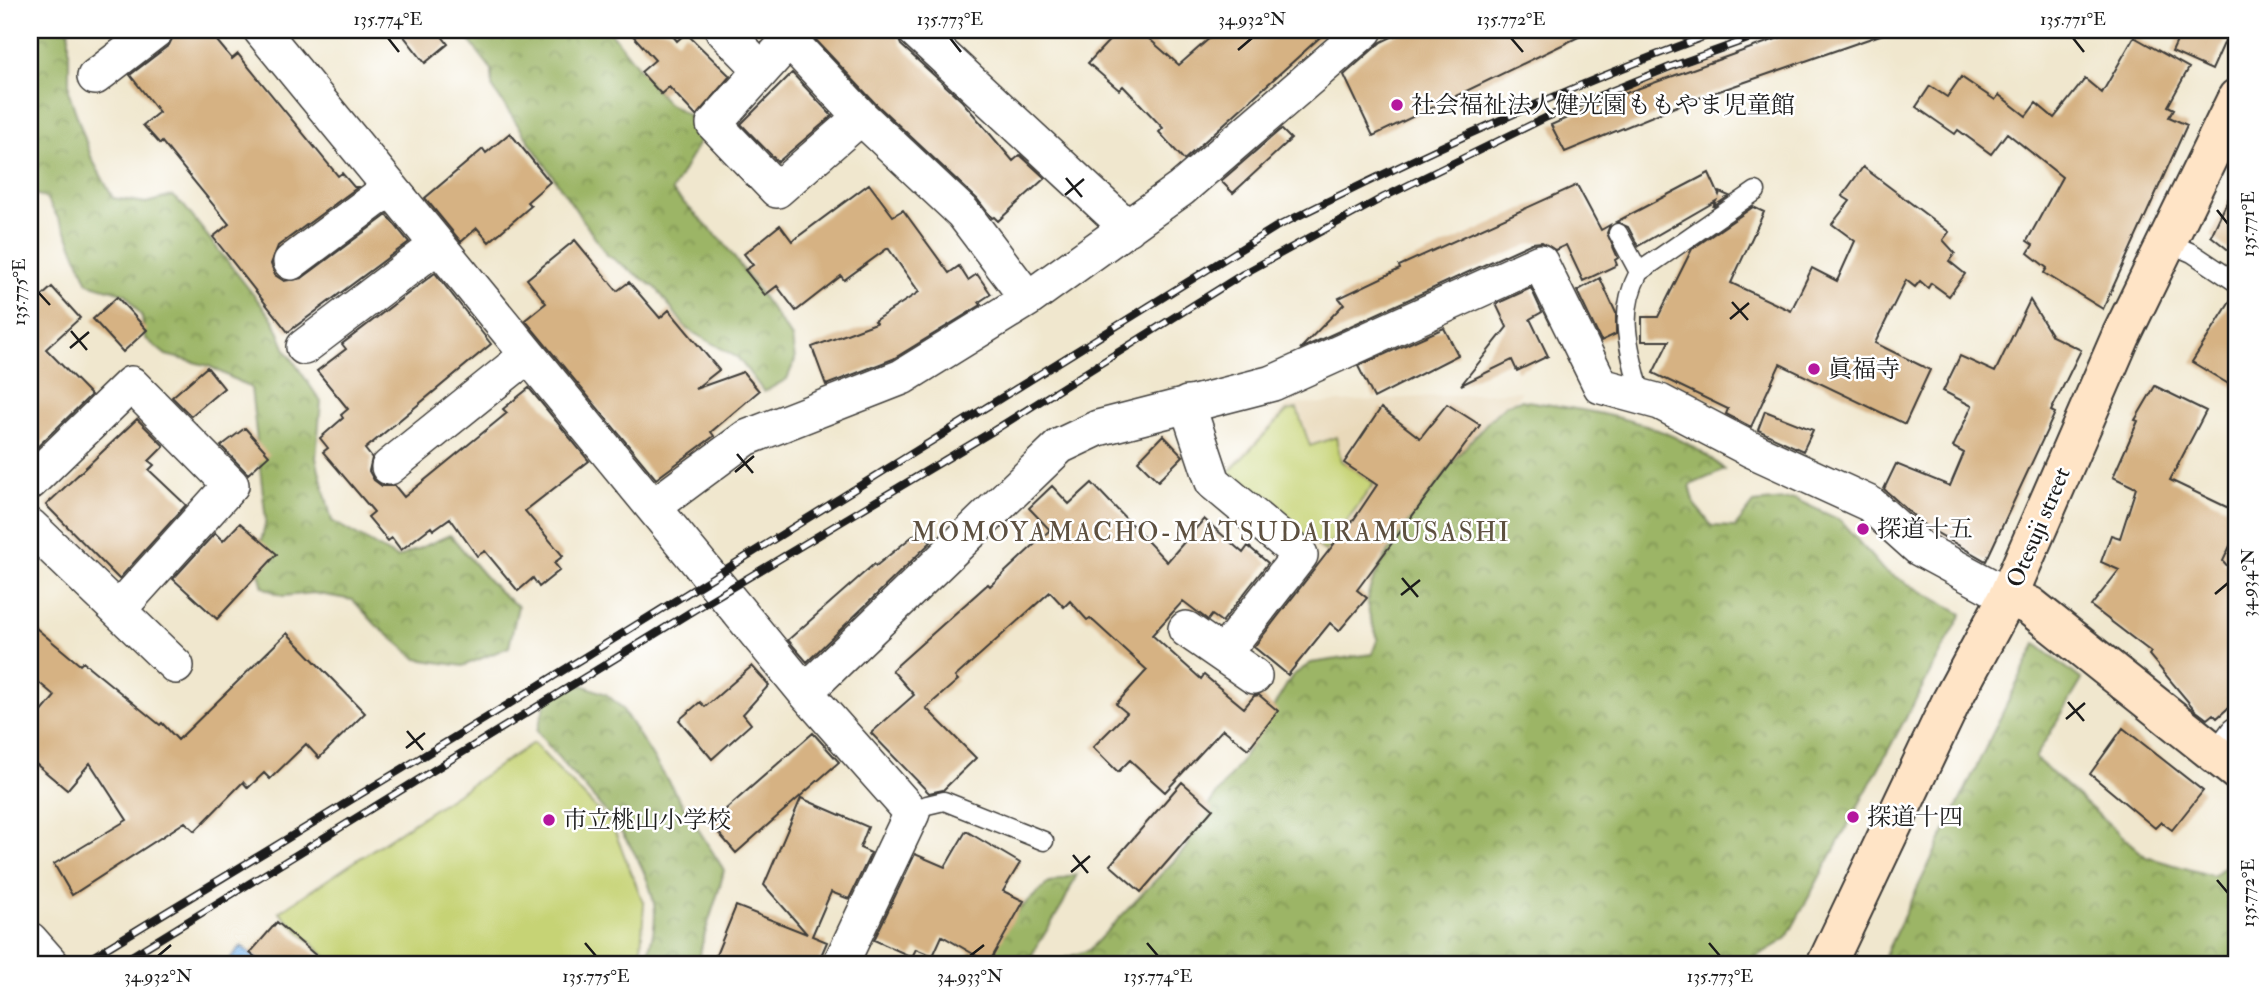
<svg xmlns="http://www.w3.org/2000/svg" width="2267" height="995" font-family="'IM FELL Double Pica','Noto Serif JP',serif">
<defs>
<pattern id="forest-crowns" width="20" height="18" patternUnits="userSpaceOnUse" patternTransform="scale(1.75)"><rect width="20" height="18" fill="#9cb566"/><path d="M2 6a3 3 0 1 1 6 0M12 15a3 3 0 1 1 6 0" fill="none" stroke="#7e9253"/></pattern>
<pattern id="water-ripples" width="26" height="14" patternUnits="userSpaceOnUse" patternTransform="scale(1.75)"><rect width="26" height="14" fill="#7fbaf0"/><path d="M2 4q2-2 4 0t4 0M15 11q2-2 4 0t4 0" fill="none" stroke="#6d9fcd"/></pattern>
</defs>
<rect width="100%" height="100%" fill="#fff"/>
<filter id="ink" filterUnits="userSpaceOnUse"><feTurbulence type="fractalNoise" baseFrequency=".0143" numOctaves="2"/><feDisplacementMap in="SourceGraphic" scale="14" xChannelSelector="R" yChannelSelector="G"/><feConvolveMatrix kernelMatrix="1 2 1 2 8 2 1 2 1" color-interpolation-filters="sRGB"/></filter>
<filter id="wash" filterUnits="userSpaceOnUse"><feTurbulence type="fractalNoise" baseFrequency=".00686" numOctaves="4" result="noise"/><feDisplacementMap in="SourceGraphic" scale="28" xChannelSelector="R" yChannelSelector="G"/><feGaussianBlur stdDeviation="1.57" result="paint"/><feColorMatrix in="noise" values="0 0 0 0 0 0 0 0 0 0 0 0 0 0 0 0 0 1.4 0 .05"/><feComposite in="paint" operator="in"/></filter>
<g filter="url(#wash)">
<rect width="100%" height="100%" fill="#f0e7ce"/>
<path fill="#e9d9ba" d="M1522 391 1376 592 1220 478 1288 405Z"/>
<path fill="#c6d375" stroke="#717848" stroke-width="2" d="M1297 409 1310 446 1336 437 1341 461 1374 483 1325 551 1232 482 1227 474 1287 411Z
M533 743 612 825 644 904 640 965H330L326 957 279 912Z"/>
<path fill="url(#forest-crowns)" stroke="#5c6841" stroke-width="2" d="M30 30H69V93L92 159 113 198 146 203 172 196 184 206 274 321 286 350 321 402 316 458 332 521 397 558 450 535C470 557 494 592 518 606L509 647 463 666 417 659 376 625 353 600 313 593 283 596 263 587 256 562 266 521 251 388 209 366 166 355 145 338 142 317 126 294 88 283 67 233 46 198 30 192Z
M461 30H609L666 102 693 118 702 137 672 191 723 242 792 338 795 360 787 379 764 392 738 358 687 329 656 288 606 254 492 87V70Z
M1521 400C1594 412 1667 419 1725 470L1690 485 1695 505 1712 526 1735 527 1754 503 1795 499 1840 520 1883 570 1962 614 1786 939 1742 965H959L1047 884 1077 874 1063 904 1031 956 1048 964 1089 950 1188 846 1195 823 1240 763 1292 676 1311 663 1372 654 1378 638C1373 626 1366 610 1368 597 1373 559 1474 429 1506 405 1510 402 1516 402 1521 400Z
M2036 644 2082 680 2035 758 2146 857 2213 876 2237 857V965H1880Z
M577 683 606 694 621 707 724 870C717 903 702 932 698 965H625L628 960 647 957C652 939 657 922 654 904 641 835 576 784 537 731L547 698Z"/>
<path fill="url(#water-ripples)" stroke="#4e6b86" stroke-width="2" d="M241 946 265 965H225Z"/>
<g id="blocks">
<path fill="#d6b283" d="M176 30H208L232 59 238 54 338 176 342 173 354 187H358L278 246 271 264 275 275 284 281 302 278 387 215 409 242 288 332 213 237 229 224 162 142 160 144 143 125 159 112 130 75 169 45Z
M399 30H437L448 44 425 63Z
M628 30H668L677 41 686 33 730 76 696 116 669 87 661 94 641 72 655 60Z
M818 30H895L901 45 962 101 1013 161 1020 155 1045 178 998 221 994 217 992 218 977 199 875 103 815 39Z
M1119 30H1139L1179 65 1219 30H1328L1184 160 1159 132 1163 128 1123 86 1119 90 1088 63Z
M1406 30H1593L1373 136 1344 75 1381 42Z
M1801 30H1882L1883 34 1682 104 1565 152 1551 125 1612 98Z
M2182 30H2230L2212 70 2172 52Z
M2134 37 2189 68 2168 106 2174 109 2169 117 2187 125 2103 309 2044 273 2047 268 2028 253 2033 245 2027 241 2062 177 2007 133 1991 154 1958 130 1955 134 1916 107 1930 86 1947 97 1961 77 1995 100 1999 95 2026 116 2036 103 2054 118 2085 79 2102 93Z
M792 73 832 116 778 162 741 124Z
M1281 129 1291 139 1233 193 1221 181Z
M510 133 550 182 527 202 531 206 489 242 477 228 461 242 425 198 483 149 486 153Z
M1863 167 1949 232 1943 240 1955 253 1949 261 1965 274 1949 296 1931 283 1928 288 1920 281 1915 287 1906 280 1875 343 1930 370 1905 424 1780 364 1751 427 1726 414 1728 409 1653 373 1669 341H1642V317H1658L1692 249 1753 207 1764 212 1731 283 1791 311 1812 268 1837 281 1855 241 1832 224 1850 201 1842 196Z
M1709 173 1719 195 1720 192 1729 196 1713 207 1716 201 1638 246 1628 227 1616 222Z
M2237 181V257L2211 236Z
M869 184 893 216 903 210 949 273 959 266 968 280 977 274 991 294 979 302 981 305 893 359 826 385 812 347 876 323 874 321 919 292 888 248 844 280 841 276 796 311 777 286 765 295 745 270 753 265 744 254 780 225 792 241Z
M1577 185 1601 230 1610 225 1607 233 1618 258 1615 260 1617 265 1583 281 1566 245 1555 250 1542 242 1532 243 1300 349 1344 304 1339 298 1400 269 1399 266Z
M575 240 617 291 629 282 660 318 669 310 719 370 695 389 743 372 759 391 711 432 714 436 656 479 525 320 546 303 527 279Z
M435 273 491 344 365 449 372 458 369 471 374 480 382 486H395L404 497 507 413 503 409 529 388 589 461 525 511 563 556 554 563 560 570 539 587 533 578 518 591 485 551 477 556 450 518 433 530 431 527 401 550 392 538 388 541 368 517 374 512 323 452 328 448 320 438 343 418 341 415 348 409 317 371 346 349 342 344Z
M1600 278 1616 313V334L1601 341 1577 291Z
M52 287 80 318 46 349 91 395 30 454V307Z
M1531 288 1542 312 1530 319 1548 356 1517 371 1512 360 1461 385 1507 327 1496 304Z
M2235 294H2237V389L2192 362Z
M117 297 147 330 123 352 93 319Z
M2030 300 2052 336 2081 350 2051 411 2055 413 1986 561 1925 526 1884 489 1896 464 1950 486 1964 453 1953 447 1972 406 1943 391 1960 356 1995 372Z
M1444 328 1458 355 1374 398 1358 366Z
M207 367 224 388 191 416 172 397Z
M2155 386 2206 411 2170 480 2237 512V531L2223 561 2237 577V700L2217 718 2213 714 2207 719 2195 710 2149 655 2151 652 2091 606 2119 570 2101 562 2111 535 2120 538 2136 488 2113 477 2138 421 2135 420Z
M1447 404 1480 425 1357 590 1367 598 1339 631 1330 623 1288 675 1254 647 1338 539 1340 540 1377 485 1344 463 1381 408 1420 438Z
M1765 411 1813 430 1803 451 1758 430Z
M137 419 164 446 149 461 154 465 149 470 186 505 119 579 46 505Z
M245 428 269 455 248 474 221 446Z
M1163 435 1183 456 1158 481 1138 461Z
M1092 483 1167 562 1204 519 1243 553 1248 546 1268 563 1222 622 1212 615 1208 620 1183 601 1152 635 1201 679 1204 675 1244 708 1254 696 1259 695 1278 711 1248 749 1223 729 1165 792 1130 760 1118 772 1093 747 1127 713 1116 704 1147 670 1090 618 1087 620 1070 601 1064 607 1050 592 955 677 958 680 926 708 976 758 943 790 929 793 871 733 914 695 892 670 988 584 990 586 1050 530 1029 508 1052 486 1069 504Z
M240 523 277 554 217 619 173 579 215 533 223 541Z
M920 530 931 542 807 662 788 640 874 564 876 566Z
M30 623 80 665 83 662 160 725 162 723 178 740 287 633 365 713 319 758 306 744 270 779 264 773 248 788 243 782 195 831 185 822 72 895 54 864 127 820 90 763 67 790 30 759V726L55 696 30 675Z
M752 666 769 685 743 714 751 724 712 759 679 720 700 702 705 707Z
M2123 728 2203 791 2172 830 2161 822 2155 828 2090 774Z
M813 733 839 762 736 853 710 823Z
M1182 782 1213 809 1141 892 1110 865Z
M801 798 868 827 860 848 871 853 849 899 831 892 812 936 827 942 817 965H712L736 906 807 934 764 885Z
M966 831 1020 863 1003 891 1024 901 989 963 942 936 933 956 916 949 912 957 874 940 915 854 945 867Z
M277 922 327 965H265L250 953Z"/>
</g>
</g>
<g filter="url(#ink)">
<use href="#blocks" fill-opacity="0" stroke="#3c3a37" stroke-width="2"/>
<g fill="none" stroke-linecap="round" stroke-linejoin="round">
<g stroke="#3c3a37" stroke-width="21">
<path id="lane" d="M1618 233 1639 272
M2169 243 2192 253 2237 283
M1641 396C1630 350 1616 316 1639 272L1756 191
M912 813 927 805 944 801 1044 841"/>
</g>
<g stroke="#3c3a37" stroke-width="38">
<path id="street" d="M261 30 805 692 912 813 840 965
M723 30 762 70
M798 30 714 124 777 190 861 117
M915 30 1128 228
M789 40 861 117 963 213 1028 299
M95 77 156 30
M291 262 390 188
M304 347 438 245
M1187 404 1213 482 1300 555 1223 654
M389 467 528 355
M30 482 131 384 231 485 118 610
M653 507 746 438 902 377 1028 299 1181 189 1365 30
M30 526 176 666
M1186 629 1254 676
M805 692 1060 446 1098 428 1273 383 1540 262 1601 386 1660 402 1750 449 1870 504 1919 548 2008 596
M2221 757 2237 735
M30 940 52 965"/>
</g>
<g stroke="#3c3a37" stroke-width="42">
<path id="secondary" d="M2008 596 2030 606 2237 771
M1826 965 1951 702 2008 596 2121 336 2237 98"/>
</g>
<use href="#lane" stroke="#fff" stroke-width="18"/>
<use href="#street" stroke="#fff" stroke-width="35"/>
<use href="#secondary" stroke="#ffe4c6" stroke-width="38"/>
<g stroke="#1c1c1c" stroke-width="8">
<path id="rail" d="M79 965 509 704 1276 227C1422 154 1569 85 1723 30
M117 965 694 610 993 431 1243 274 1384 197 1547 117 1670 67 1773 30"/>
</g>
<use href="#rail" stroke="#fff" stroke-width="5" stroke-dasharray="16" stroke-linecap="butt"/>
</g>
</g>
<path fill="none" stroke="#1c1c1c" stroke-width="2.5" d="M388 38 399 52M950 38 961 52M1511 38 1523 52M2073 38 2084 52M1238 50 1252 38M1066 178 1082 197M1065 195 1084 179M2217 210 2228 224M38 292 50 305M1732 302 1748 320M1730 319 1749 303M71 331 87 350M70 348 89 332M737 454 753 473M735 472 754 456M1402 578 1418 597M2215 594 2228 583M1401 595 1420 580M2068 702 2084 721M2066 719 2085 703M407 731 423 750M406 748 425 733M1073 855 1088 873M1071 872 1090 856M2217 880 2228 893M585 943 596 956M1147 943 1158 956M1709 943 1720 956M158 956 171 945M970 956 984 945"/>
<g fill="#b5179e" stroke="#fff" stroke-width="2.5">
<circle cx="1397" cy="105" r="7"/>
<circle cx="1814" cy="369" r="7"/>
<circle cx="1863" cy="529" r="7"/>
<circle cx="1853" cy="817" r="7"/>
<circle cx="549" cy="820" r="7"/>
</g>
<g text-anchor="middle" stroke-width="5" stroke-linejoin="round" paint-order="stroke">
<g font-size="24" fill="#1c1c1c" stroke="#fff" text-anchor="start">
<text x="1411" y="113">社会福祉法人健光園ももやま児童館</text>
<text x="1828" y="377">眞福寺</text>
<text x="1877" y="537">探道十五</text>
<text x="1867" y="825">探道十四</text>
<text x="563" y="828">市立桃山小学校</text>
</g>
<g font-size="24" fill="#1c1c1c" stroke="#fff">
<text transform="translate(2038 527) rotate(-67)" y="8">Otesuji street</text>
</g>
<g font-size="26" letter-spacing="2" fill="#5d5040" stroke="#fff">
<text x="1211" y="541">MOMOYAMACHO-MATSUDAIRAMUSASHI</text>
</g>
</g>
<rect width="2267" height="995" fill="none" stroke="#fff" stroke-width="77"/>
<rect x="38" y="38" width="2190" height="918" fill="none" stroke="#1c1c1c" stroke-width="2.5"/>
<g font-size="18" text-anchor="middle" fill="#1c1c1c">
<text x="388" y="25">135.774°E</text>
<text x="950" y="25">135.773°E</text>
<text x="1252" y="25">34.932°N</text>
<text x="1511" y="25">135.772°E</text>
<text x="2073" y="25">135.771°E</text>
<text transform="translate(2248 224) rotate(-90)" y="6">135.771°E</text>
<text transform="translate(19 292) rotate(-90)" y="6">135.775°E</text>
<text transform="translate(2248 583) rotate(-90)" y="6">34.934°N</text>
<text transform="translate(2248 893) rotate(-90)" y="6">135.772°E</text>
<text x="158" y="982">34.932°N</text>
<text x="596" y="982">135.775°E</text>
<text x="970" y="982">34.933°N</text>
<text x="1158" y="982">135.774°E</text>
<text x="1720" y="982">135.773°E</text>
</g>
</svg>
